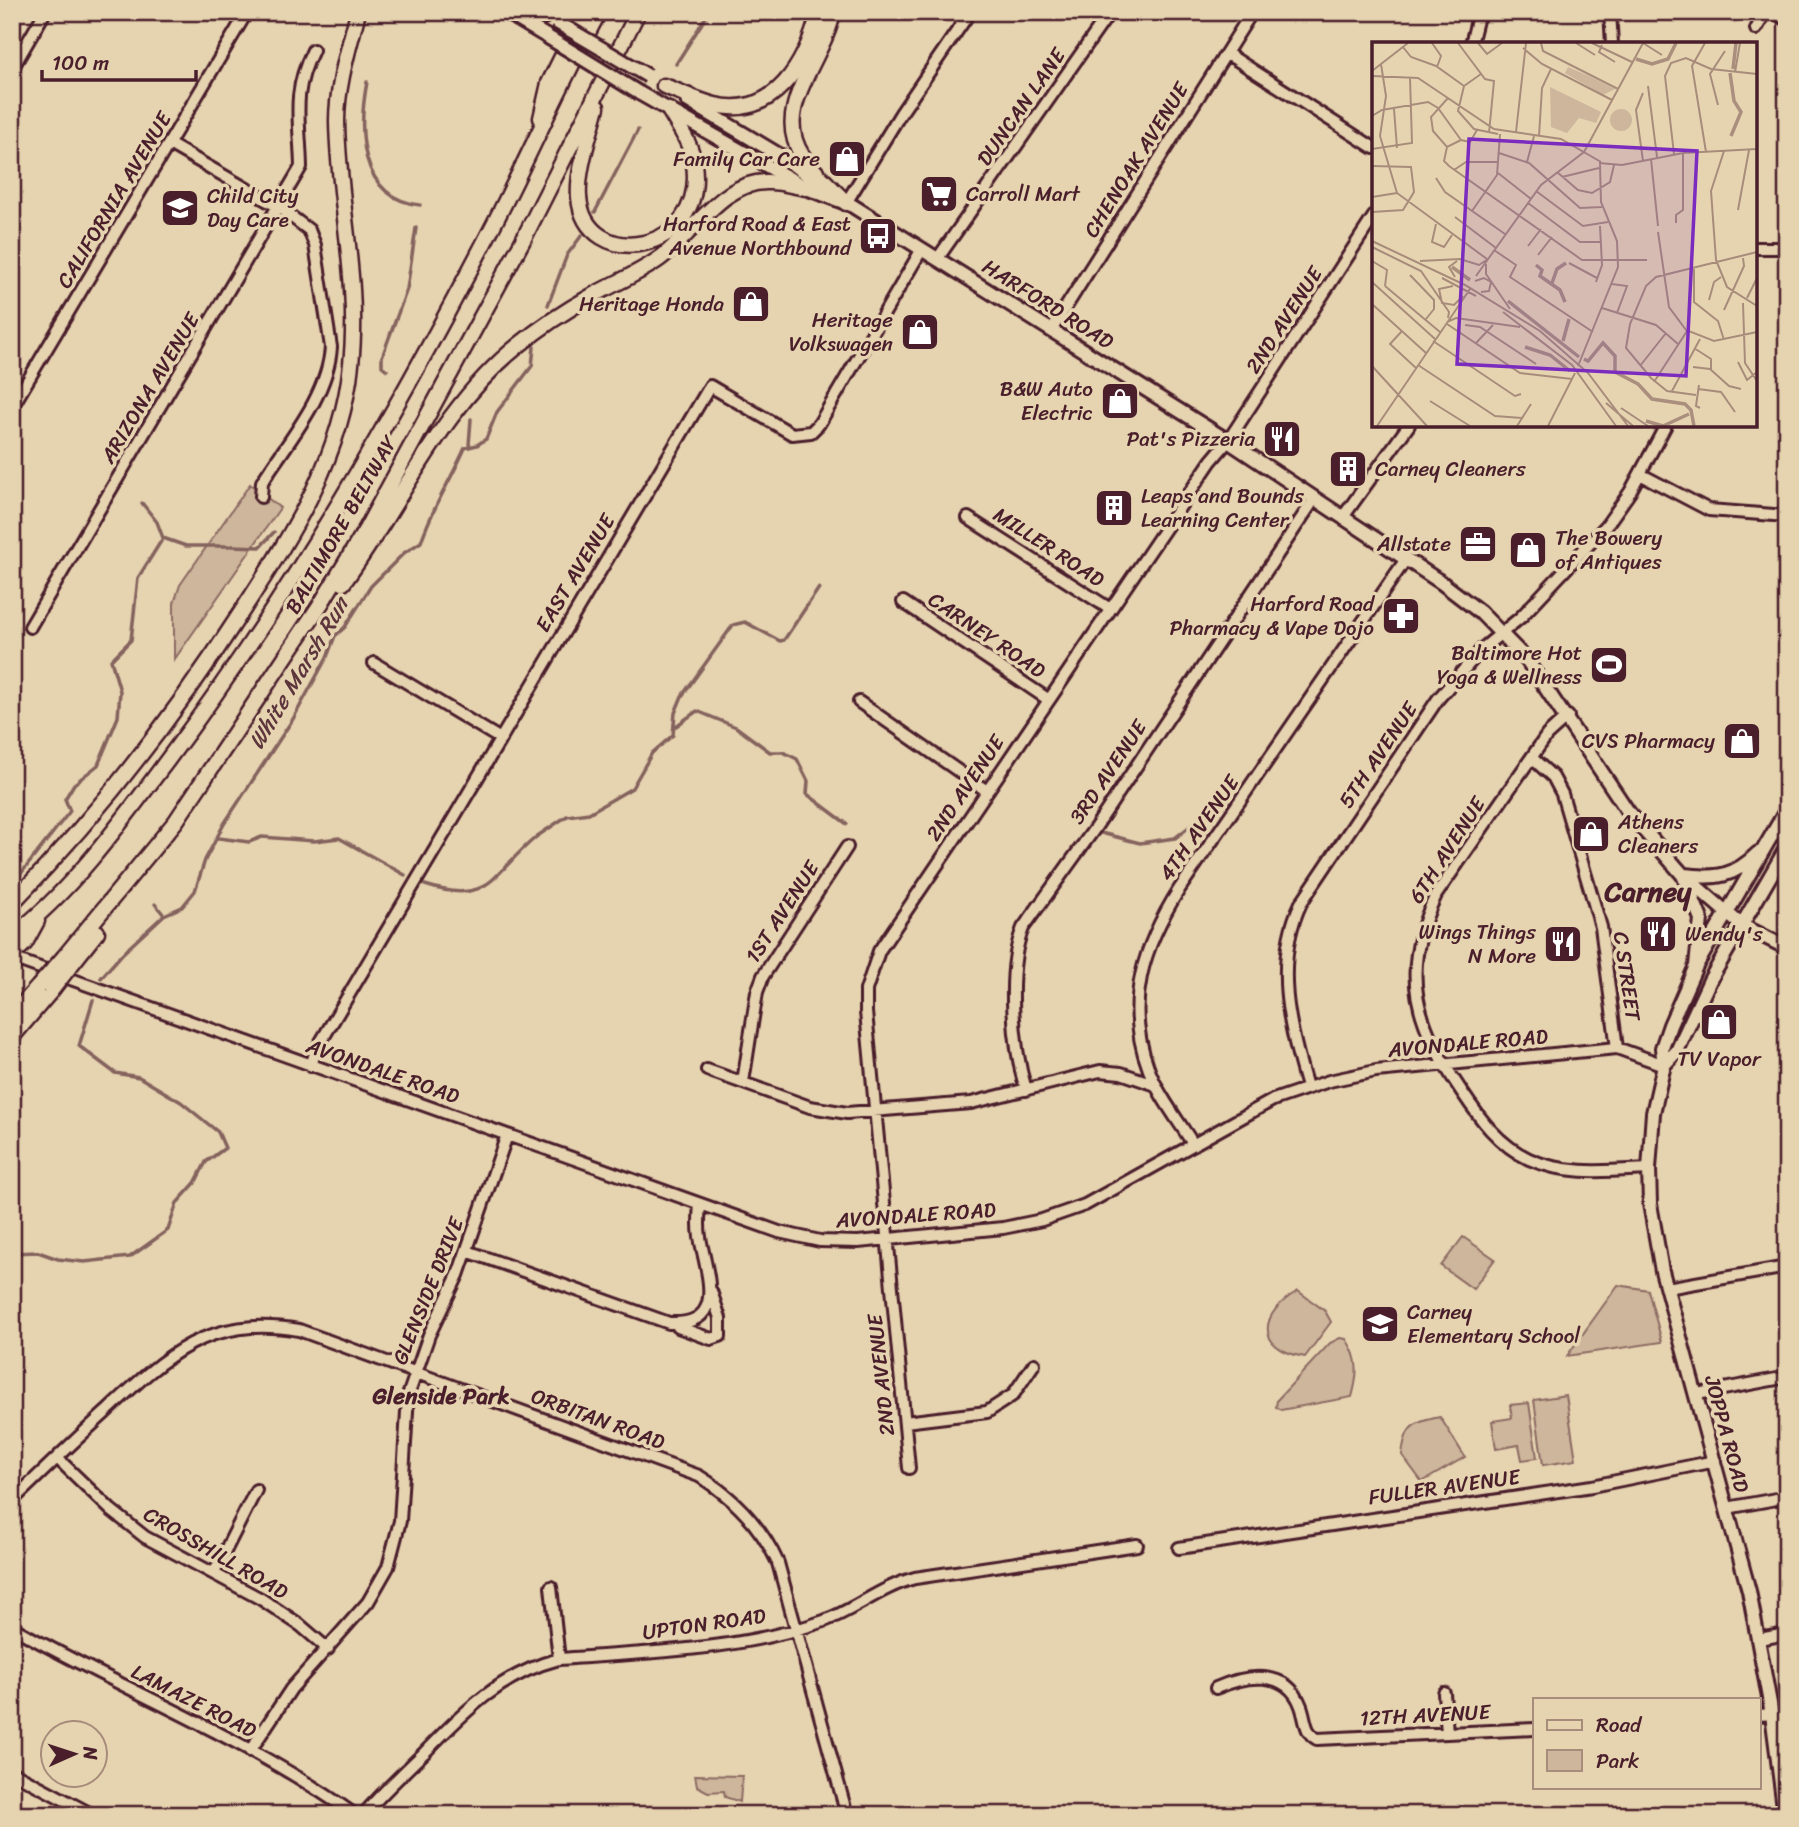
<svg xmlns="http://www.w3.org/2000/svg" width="1799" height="1827" font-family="Sriracha,sans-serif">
<rect width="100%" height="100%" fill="#e6d4b1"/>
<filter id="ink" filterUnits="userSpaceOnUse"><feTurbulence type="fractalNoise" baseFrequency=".0143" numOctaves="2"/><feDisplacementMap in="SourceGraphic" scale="14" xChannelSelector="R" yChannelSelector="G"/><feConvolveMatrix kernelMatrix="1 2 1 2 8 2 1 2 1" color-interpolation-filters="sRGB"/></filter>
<g filter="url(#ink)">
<path fill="#cdb69b" stroke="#8c6a63" stroke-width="2" d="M250 484 280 508 174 660V603L180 585Z
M1463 1237 1495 1259 1473 1289 1441 1266Z
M1618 1285 1648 1290 1662 1342 1567 1356Z
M1298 1291 1325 1311 1331 1322 1305 1357C1254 1349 1259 1313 1298 1291Z
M1340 1338 1346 1339C1360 1359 1358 1375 1352 1397L1281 1410 1276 1407 1277 1400 1330 1343Z
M1566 1395 1576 1460 1543 1465 1534 1400Z
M1529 1403 1537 1458 1522 1460 1519 1445 1496 1449 1492 1421 1512 1418 1510 1405Z
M1440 1417 1465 1457 1422 1482 1402 1455C1405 1426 1413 1422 1440 1417Z
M695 1775 742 1776 740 1802 725 1797 724 1791 708 1792 697 1786Z"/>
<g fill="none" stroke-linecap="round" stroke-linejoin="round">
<path stroke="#84625d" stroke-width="3.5" d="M676 64 709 12
M367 82C358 129 358 198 420 205
M595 212 638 130
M548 305 567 255 582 235
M387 370 382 366V357L407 289 416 228
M469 445 471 419
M163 538 186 546H229
M232 546 260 547 274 532
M676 726 697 711 736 727 770 752H783L797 759 808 781 807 794 847 824
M1101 833 1140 843 1175 838 1193 824 1211 833
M536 837 567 816 589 813 632 788 652 753 673 735 675 713 682 696 733 625 745 622 780 641 784 640 819 588
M219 838 249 842 262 837 314 841 339 838 405 875
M12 885 70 811 65 799 74 784 98 765 118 717 120 691 111 660 131 640 138 578 163 538 157 522 142 503
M425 885C490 906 491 875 535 838
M155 904 164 915
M101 978 122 954 164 915 182 907 195 891 205 860 224 824 293 719 327 657 335 636 345 627 371 586 404 553 421 542C432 508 451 480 465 448L477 445 486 439 497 412 532 366 534 347
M12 1253 38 1252 58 1259 84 1262 130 1257 168 1230 177 1203 195 1183 206 1162 225 1148 218 1132 181 1102 139 1077 115 1073 79 1046 93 1000"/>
<g stroke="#4a1f2b" stroke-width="16">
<path id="minor" d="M1610 12 1612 44
M1775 12 1787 20
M1756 29 1766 12
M1471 44 1479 12
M1226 53 1374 148
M12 69 45 12
M169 144 280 208 309 230 315 245 331 347C328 396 288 441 262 482L261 497
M846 203 901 113 970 12
M1755 248H1787
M938 258 1110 12
M1052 329 1252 12
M12 407 247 12
M1640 474 1709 510 1787 516
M1343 517 1409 425
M968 518 1110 609
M903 602 1049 700
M30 627 301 167C300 120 291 94 313 50
M374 663 499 738
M859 702 987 791
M1568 716 1547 735 1436 895C1398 973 1416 1024 1462 1092 1480 1119 1499 1145 1529 1159 1567 1176 1608 1171 1649 1169
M1532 758 1553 777 1562 794 1601 927 1617 1048
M12 958 779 1232 820 1241 858 1242 1003 1228 1042 1220 1085 1205 1273 1100 1329 1081 1376 1071 1617 1048 1664 1065
M311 1066 316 1050 710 386 792 434 811 432 819 424 922 249
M707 1070 810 1107 847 1113 971 1103 1100 1071 1121 1073 1156 1085
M743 1082 757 992 763 976 847 847
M1307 1087C1289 1027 1273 962 1301 903L1438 699 1482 649 1521 617 1606 526 1630 492 1666 425
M1026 1090C1013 1047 1006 970 1023 928L1095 828 1315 498
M1193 1144C1178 1120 1159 1096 1149 1070 1123 1002 1144 945 1180 888L1406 559
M467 1251 669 1323C729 1326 706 1273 700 1237 698 1226 699 1215 700 1204
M1667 1288 1787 1267
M678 1327 711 1339 720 1336V1318L711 1291
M1697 1394 1787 1377
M905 1422 987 1412 1013 1395 1034 1364
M57 1458 111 1510 145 1537 261 1599 300 1625 328 1649
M909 1468 866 1012V990L879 951 1211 461 1228 441 1374 216
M12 1501C43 1471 74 1441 106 1412 167 1354 209 1315 299 1330L699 1476C733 1497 761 1526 778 1563L847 1815
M1727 1508 1787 1497
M1179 1548 1592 1486 1715 1461
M214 1573 256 1490
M551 1587 559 1659
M12 1627C125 1691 249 1739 355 1815
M1759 1639 1787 1634
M1216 1688C1245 1675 1287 1668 1301 1706 1306 1719 1304 1732 1317 1739L1535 1729
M1444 1693 1447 1733
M1759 1715 1772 1714
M250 1751 291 1689 368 1602 388 1567 400 1521 408 1396 429 1335 458 1275 507 1135
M12 1772 93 1815
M363 1815C382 1793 403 1773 424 1753 465 1711 501 1674 559 1659 647 1652 739 1651 824 1621 856 1609 881 1587 915 1578L1137 1545"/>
</g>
<g stroke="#4a1f2b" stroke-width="18">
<path id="major" d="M506 12 546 36
M639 93 806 188 846 203
M687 100 784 158 825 188
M840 198 1228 441 1442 583 1480 612 1527 660 1629 813 1683 875 1701 919 1696 966
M1684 875C1716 879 1734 877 1758 853
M1689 880 1741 925 1787 948
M1664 1065 1677 1051 1710 980 1787 847
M1785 1815 1772 1714 1749 1591 1662 1271 1650 1204 1649 1169 1653 1113 1664 1065 1662 1048 1670 1025 1696 966 1787 809"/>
</g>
<g stroke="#4a1f2b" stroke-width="19">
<path id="highway" d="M540 12 545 16
M833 12C825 58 771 108 802 155 813 172 832 187 846 203
M664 86C681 92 698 101 715 105 775 119 806 63 819 12
M597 107C590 135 577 169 579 197 585 273 707 255 694 164 692 145 679 127 669 110
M541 118 549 83 584 12
M343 583C402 503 440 408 519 345 541 327 565 311 590 297 613 284 638 274 659 259 694 234 722 180 769 182 782 182 794 186 806 188
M12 903C100 813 176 714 244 608 293 532 342 457 351 364 360 283 338 202 337 121 337 84 349 48 358 12
M12 936C70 894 126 816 169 758 294 591 400 406 496 220 531 152 562 80 599 12
M12 955 25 943 37 921
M64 957 176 821 322 602 366 529 523 240 638 12
M74 961 97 932
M12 1016 38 987
M12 1037 51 991"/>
</g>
<use href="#minor" stroke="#e6d4b1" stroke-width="10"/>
<use href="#major" stroke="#e6d4b1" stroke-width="12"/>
<use href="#highway" stroke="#e6d4b1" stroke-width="14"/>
<g stroke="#4a1f2b" stroke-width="18" stroke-linecap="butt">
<path id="major-bridge" d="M555 21 648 76
M546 36 639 93"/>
</g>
<g stroke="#4a1f2b" stroke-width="19" stroke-linecap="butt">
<path id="highway-bridge" d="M38 987 64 957
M51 991 74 961"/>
</g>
<use href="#major-bridge" stroke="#e6d4b1" stroke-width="12"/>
<use href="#highway-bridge" stroke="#e6d4b1" stroke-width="14"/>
</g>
</g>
<defs>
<g id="shop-square" transform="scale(2.0125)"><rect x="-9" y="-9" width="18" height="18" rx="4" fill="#4a1f2b" stroke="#e6d4b1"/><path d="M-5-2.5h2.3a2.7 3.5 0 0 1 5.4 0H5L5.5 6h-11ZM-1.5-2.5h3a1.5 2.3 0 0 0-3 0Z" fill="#fff"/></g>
<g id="supermarket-square" transform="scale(2.0125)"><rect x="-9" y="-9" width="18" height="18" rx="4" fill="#4a1f2b" stroke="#e6d4b1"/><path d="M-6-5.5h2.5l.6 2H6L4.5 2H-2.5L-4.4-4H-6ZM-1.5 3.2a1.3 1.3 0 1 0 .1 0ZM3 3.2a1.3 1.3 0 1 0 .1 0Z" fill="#fff"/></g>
<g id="school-square" transform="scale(2.0125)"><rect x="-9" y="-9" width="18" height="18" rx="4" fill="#4a1f2b" stroke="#e6d4b1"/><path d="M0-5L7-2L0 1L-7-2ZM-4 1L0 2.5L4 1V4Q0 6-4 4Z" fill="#fff"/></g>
<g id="bus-square" transform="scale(2.0125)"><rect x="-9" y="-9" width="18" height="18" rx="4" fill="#4a1f2b" stroke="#e6d4b1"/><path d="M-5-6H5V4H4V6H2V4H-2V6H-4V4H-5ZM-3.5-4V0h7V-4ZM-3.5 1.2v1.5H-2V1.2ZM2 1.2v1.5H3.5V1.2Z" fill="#fff"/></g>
<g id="restaurant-square" transform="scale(2.0125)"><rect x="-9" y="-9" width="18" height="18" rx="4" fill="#4a1f2b" stroke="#e6d4b1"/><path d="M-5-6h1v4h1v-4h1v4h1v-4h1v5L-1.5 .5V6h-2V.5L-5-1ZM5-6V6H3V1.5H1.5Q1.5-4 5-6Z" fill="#fff"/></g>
<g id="building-square" transform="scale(2.0125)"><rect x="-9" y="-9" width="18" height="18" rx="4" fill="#4a1f2b" stroke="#e6d4b1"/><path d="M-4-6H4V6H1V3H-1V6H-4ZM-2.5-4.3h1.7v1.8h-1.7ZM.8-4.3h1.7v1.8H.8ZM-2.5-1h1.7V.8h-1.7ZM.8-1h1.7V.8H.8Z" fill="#fff"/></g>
<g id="office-square" transform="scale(2.0125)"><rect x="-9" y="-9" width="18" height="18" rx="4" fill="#4a1f2b" stroke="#e6d4b1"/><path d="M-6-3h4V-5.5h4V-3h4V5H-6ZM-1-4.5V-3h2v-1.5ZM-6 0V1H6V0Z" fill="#fff"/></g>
<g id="pharmacy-square" transform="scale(2.0125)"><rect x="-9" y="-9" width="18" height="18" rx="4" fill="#4a1f2b" stroke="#e6d4b1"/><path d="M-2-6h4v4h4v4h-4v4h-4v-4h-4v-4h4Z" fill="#fff"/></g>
<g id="stadium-square" transform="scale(2.0125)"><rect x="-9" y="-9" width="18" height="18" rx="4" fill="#4a1f2b" stroke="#e6d4b1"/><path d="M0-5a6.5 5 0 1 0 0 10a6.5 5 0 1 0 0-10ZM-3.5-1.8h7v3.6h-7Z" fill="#fff"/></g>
</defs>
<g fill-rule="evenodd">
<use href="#shop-square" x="847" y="159"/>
<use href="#supermarket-square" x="939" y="194"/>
<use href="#school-square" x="180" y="208"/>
<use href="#bus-square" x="878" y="236"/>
<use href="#shop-square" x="751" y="304"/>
<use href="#shop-square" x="920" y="332"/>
<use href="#shop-square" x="1120" y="401"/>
<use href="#restaurant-square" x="1282" y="439"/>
<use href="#building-square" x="1348" y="469"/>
<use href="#building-square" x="1114" y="508"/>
<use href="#office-square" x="1478" y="544"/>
<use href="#shop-square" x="1528" y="550"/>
<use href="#pharmacy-square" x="1401" y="616"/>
<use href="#stadium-square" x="1609" y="665"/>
<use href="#shop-square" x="1742" y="741"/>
<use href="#shop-square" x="1591" y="834"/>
<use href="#restaurant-square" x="1658" y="934"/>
<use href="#restaurant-square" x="1563" y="944"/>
<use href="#shop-square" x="1719" y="1022"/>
<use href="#school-square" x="1380" y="1324"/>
</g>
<g text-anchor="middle" stroke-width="7" stroke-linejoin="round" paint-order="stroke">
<g font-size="21" fill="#4a1f2b" stroke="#e6d4b1">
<text transform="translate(1021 107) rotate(-55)" y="7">DUNCAN LANE</text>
<text transform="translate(1136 160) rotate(-58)" y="7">CHENOAK AVENUE</text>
<text transform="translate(114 200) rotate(-59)" y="7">CALIFORNIA AVENUE</text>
<text transform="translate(1048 304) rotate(32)" y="7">HARFORD ROAD</text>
<text transform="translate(1284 320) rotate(-57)" y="7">2ND AVENUE</text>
<text transform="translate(150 388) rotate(-59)" y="7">ARIZONA AVENUE</text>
<text transform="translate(341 525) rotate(-60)" y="7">BALTIMORE BELTWAY</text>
<text transform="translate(1049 547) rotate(33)" y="7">MILLER ROAD</text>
<text transform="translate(575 573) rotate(-59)" y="7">EAST AVENUE</text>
<text transform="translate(987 635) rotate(34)" y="7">CARNEY ROAD</text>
<text transform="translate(1378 755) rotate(-56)" y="7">5TH AVENUE</text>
<text transform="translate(1108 772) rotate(-56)" y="7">3RD AVENUE</text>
<text transform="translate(965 788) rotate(-56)" y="7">2ND AVENUE</text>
<text transform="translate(1199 828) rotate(-55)" y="7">4TH AVENUE</text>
<text transform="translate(1447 850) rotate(-57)" y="7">6TH AVENUE</text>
<text transform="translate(782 912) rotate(-57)" y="7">1ST AVENUE</text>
<text transform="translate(1627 976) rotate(82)" y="7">C STREET</text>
<text transform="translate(1468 1043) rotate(-5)" y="7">AVONDALE ROAD</text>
<text transform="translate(383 1071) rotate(19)" y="7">AVONDALE ROAD</text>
<text transform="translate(916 1215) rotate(-4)" y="7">AVONDALE ROAD</text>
<text transform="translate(428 1291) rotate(-68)" y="7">GLENSIDE DRIVE</text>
<text transform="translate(881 1375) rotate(-96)" y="7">2ND AVENUE</text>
<text transform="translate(598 1419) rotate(20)" y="7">ORBITAN ROAD</text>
<text transform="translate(1727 1434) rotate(75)" y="7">JOPPA ROAD</text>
<text transform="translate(1444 1487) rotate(-8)" y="7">FULLER AVENUE</text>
<text transform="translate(216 1553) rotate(30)" y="7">CROSSHILL ROAD</text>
<text transform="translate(704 1624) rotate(-8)" y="7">UPTON ROAD</text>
<text transform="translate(194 1701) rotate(27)" y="7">LAMAZE ROAD</text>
<text transform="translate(1425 1715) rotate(-3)" y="7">12TH AVENUE</text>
</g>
<g font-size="21" fill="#4a1f2b" stroke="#e6d4b1" text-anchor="end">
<text x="820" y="166">Family Car Care</text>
<text x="966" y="201" text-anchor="start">Carroll Mart</text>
<text x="207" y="203" text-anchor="start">Child City<tspan x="207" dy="24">Day Care</tspan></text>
<text x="851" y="231">Harford Road &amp; East<tspan x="851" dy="24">Avenue Northbound</tspan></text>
<text x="724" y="311">Heritage Honda</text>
<text x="893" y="327">Heritage<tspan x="893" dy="24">Volkswagen</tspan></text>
<text x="1093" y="396">B&amp;W Auto<tspan x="1093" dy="24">Electric</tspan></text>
<text x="1255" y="446">Pat's Pizzeria</text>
<text x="1375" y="476" text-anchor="start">Carney Cleaners</text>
<text x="1141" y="503" text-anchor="start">Leaps and Bounds<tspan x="1141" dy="24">Learning Center</tspan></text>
<text x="1555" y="545" text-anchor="start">The Bowery<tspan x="1555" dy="24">of Antiques</tspan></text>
<text x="1451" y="551">Allstate</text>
<text x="1374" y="611">Harford Road<tspan x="1374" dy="24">Pharmacy &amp; Vape Dojo</tspan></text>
<text x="1582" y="660">Baltimore Hot<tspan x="1582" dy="24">Yoga &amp; Wellness</tspan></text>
<text x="1715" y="748">CVS Pharmacy</text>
<text x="1618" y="829" text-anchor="start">Athens<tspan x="1618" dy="24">Cleaners</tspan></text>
<text x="1536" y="939">Wings Things<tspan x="1536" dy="24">N More</tspan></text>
<text x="1685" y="941" text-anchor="start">Wendy's</text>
<text x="1719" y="1066" text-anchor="middle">TV Vapor</text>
<text x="1407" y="1319" text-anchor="start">Carney<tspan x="1407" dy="24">Elementary School</tspan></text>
</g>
<g font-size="23" font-style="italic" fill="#5d353c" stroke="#e6d4b1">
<text transform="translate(298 673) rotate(-59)" y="8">White Marsh Run</text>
</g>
<g font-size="23" font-weight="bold" fill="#4a1f2b" stroke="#e6d4b1">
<text x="441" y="1404">Glenside Park</text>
</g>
<g font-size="28" font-weight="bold" fill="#4a1f2b" stroke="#e6d4b1">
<text x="1648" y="901">Carney</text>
</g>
</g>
<g transform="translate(1372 42)">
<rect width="385" height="385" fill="#e6d4b1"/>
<path d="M196 25 217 34 243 47 231 53 193 31ZM178 45 229 70 224 81 207 76 195 91 179 85ZM238 78a11 11 0 1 1 22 0a11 11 0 1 1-22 0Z" fill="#cdb69b"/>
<path fill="none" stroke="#aa8f7e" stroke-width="3.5" d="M264 17 280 22 296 17 304 1M361 27 364 1M358 31 362 59 369 70 359 94M164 223 170 228 168 234 188 248 193 260M80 225 98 238M180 241 185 227 194 221M136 259 207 315M191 299 197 277M153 305 178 313 198 329M212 317 216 319 231 301 243 314V330M243 330 266 342 280 357 313 362 319 368 322 384M274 379 291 384 317 372"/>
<path fill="none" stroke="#a88c7b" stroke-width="2" d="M60 1 69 14 65 25M86 1 113 37 122 39 117 91M106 1 115 12 130 1M169 1 171 9 246 47M204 1 223 13M220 1 260 20M271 1 290 13M333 1 320 24 334 110M230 3 227 10 243 20M31 5 39 15 64 24 92 44M151 6 170 22 240 58M9 22 14 54 8 94 25 151 115 217M0 29 36 1M363 30 368 1M109 32 92 44 86 69 102 87 126 92M0 34 46 36 122 87 189 97 229 120M276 44 285 115M271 51 264 68 271 119M76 56 59 75 61 89 75 105 89 98M346 63 338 32 353 9M22 67 25 106M0 74 10 68 56 60 66 66 89 98M144 90 154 1M167 94 170 46 179 27M89 98 98 100 105 88M75 105 72 119 77 124 210 218H275M0 107 40 101 38 36M352 109 339 149 344 218 355 245 385 264M127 111 157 121 208 166 230 165M302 112 293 34 299 21 314 16 339 27 385 32M279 117 286 184M155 120 162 94M227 121 250 123 311 111 385 107M0 124 39 125 42 150 31 168 0 170M82 128 94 120H126M185 130 206 148 220 151 238 140 242 123M126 131 159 157M190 135 227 126M64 136 73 150 133 192M164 149 211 184 236 180M0 155 25 151M156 161 208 200H228M366 168 377 108M100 169 125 133 128 92M83 175 124 206M304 181V173L311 168V111M64 182 60 200 72 205 80 193M286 190 297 265 314 288 342 299 385 290M0 199 93 243 168 289 216 331 256 384M156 204 169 187M0 205 49 229 77 270 76 276M122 208 144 223 138 235 221 290M166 213 180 195M0 219 15 228 13 244M48 219 88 217 107 223 116 217M197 221 225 236M114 222V232L138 267M322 227V260L346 279 352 298M38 233 62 258V267L54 277M104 234 169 143 212 110 271 1M83 235 77 225 85 219M70 236 104 254M103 239 112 236 119 240 117 249 109 250M0 240 63 297M224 240 230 223 228 184M240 242 255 244 245 271M13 244 68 290M81 244 67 247 70 261 82 263 91 254M375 256 385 236M337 258 342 240 349 235M371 261 373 321 385 339M0 262 54 311M230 266 284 283 306 302M352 268 372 224 371 216M131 270 200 323 244 384M75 280 84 276 148 285M75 282 148 331 200 337M93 283 108 285 164 322M30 289 18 302 44 326M61 299 143 354 149 352M104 301 121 283M322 306 339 317V328M366 320 375 338 385 330M46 323 123 374 150 376M0 324 55 384M206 324 246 225 245 199 229 160 228 122M268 324 294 291M321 325 338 327 357 344 369 347M282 340 315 289M327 343 324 364 328 366M326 347 349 350 363 370M300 349 328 297M324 353 295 349 279 336 254 306 258 282 274 244 284 235 385 210M58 359 98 384M234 361 261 384M249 366 276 384M5 384 98 247M145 384 159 362M176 384 203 331"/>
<path fill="#7b2cbf" fill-opacity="0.15" stroke="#7b2cbf" stroke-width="3.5" d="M97 97 325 109 314 334 85 322Z"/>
<rect width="385" height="385" fill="none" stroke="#4a1f2b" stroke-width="3.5"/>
</g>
<rect width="1799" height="1827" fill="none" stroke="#e6d4b1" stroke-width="42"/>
<rect x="21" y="21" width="1757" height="1785" fill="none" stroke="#4a1f2b" stroke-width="2.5" filter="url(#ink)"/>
<rect x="1533" y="1698" width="228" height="91" fill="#e6d4b1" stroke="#a88c7b" stroke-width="2"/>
<rect x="1547" y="1720" width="35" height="10" fill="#e6d4b1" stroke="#a88c7b" stroke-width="2"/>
<text x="1596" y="1732" font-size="21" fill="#4a1f2b">Road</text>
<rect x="1547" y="1750" width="35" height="21" fill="#cdb69b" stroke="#a88c7b" stroke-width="2"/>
<text x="1596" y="1768" font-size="21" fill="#4a1f2b">Park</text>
<g transform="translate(74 1754) rotate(87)"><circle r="33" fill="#e6d4b1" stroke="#a88c7b" stroke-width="2"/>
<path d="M0-5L12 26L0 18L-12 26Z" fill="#4a1f2b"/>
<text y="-10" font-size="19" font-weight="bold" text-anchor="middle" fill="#4a1f2b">N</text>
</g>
<path d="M42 70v10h154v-10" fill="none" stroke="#4a1f2b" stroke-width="3.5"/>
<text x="52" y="70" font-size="21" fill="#4a1f2b" stroke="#e6d4b1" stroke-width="5" paint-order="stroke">100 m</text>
</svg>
